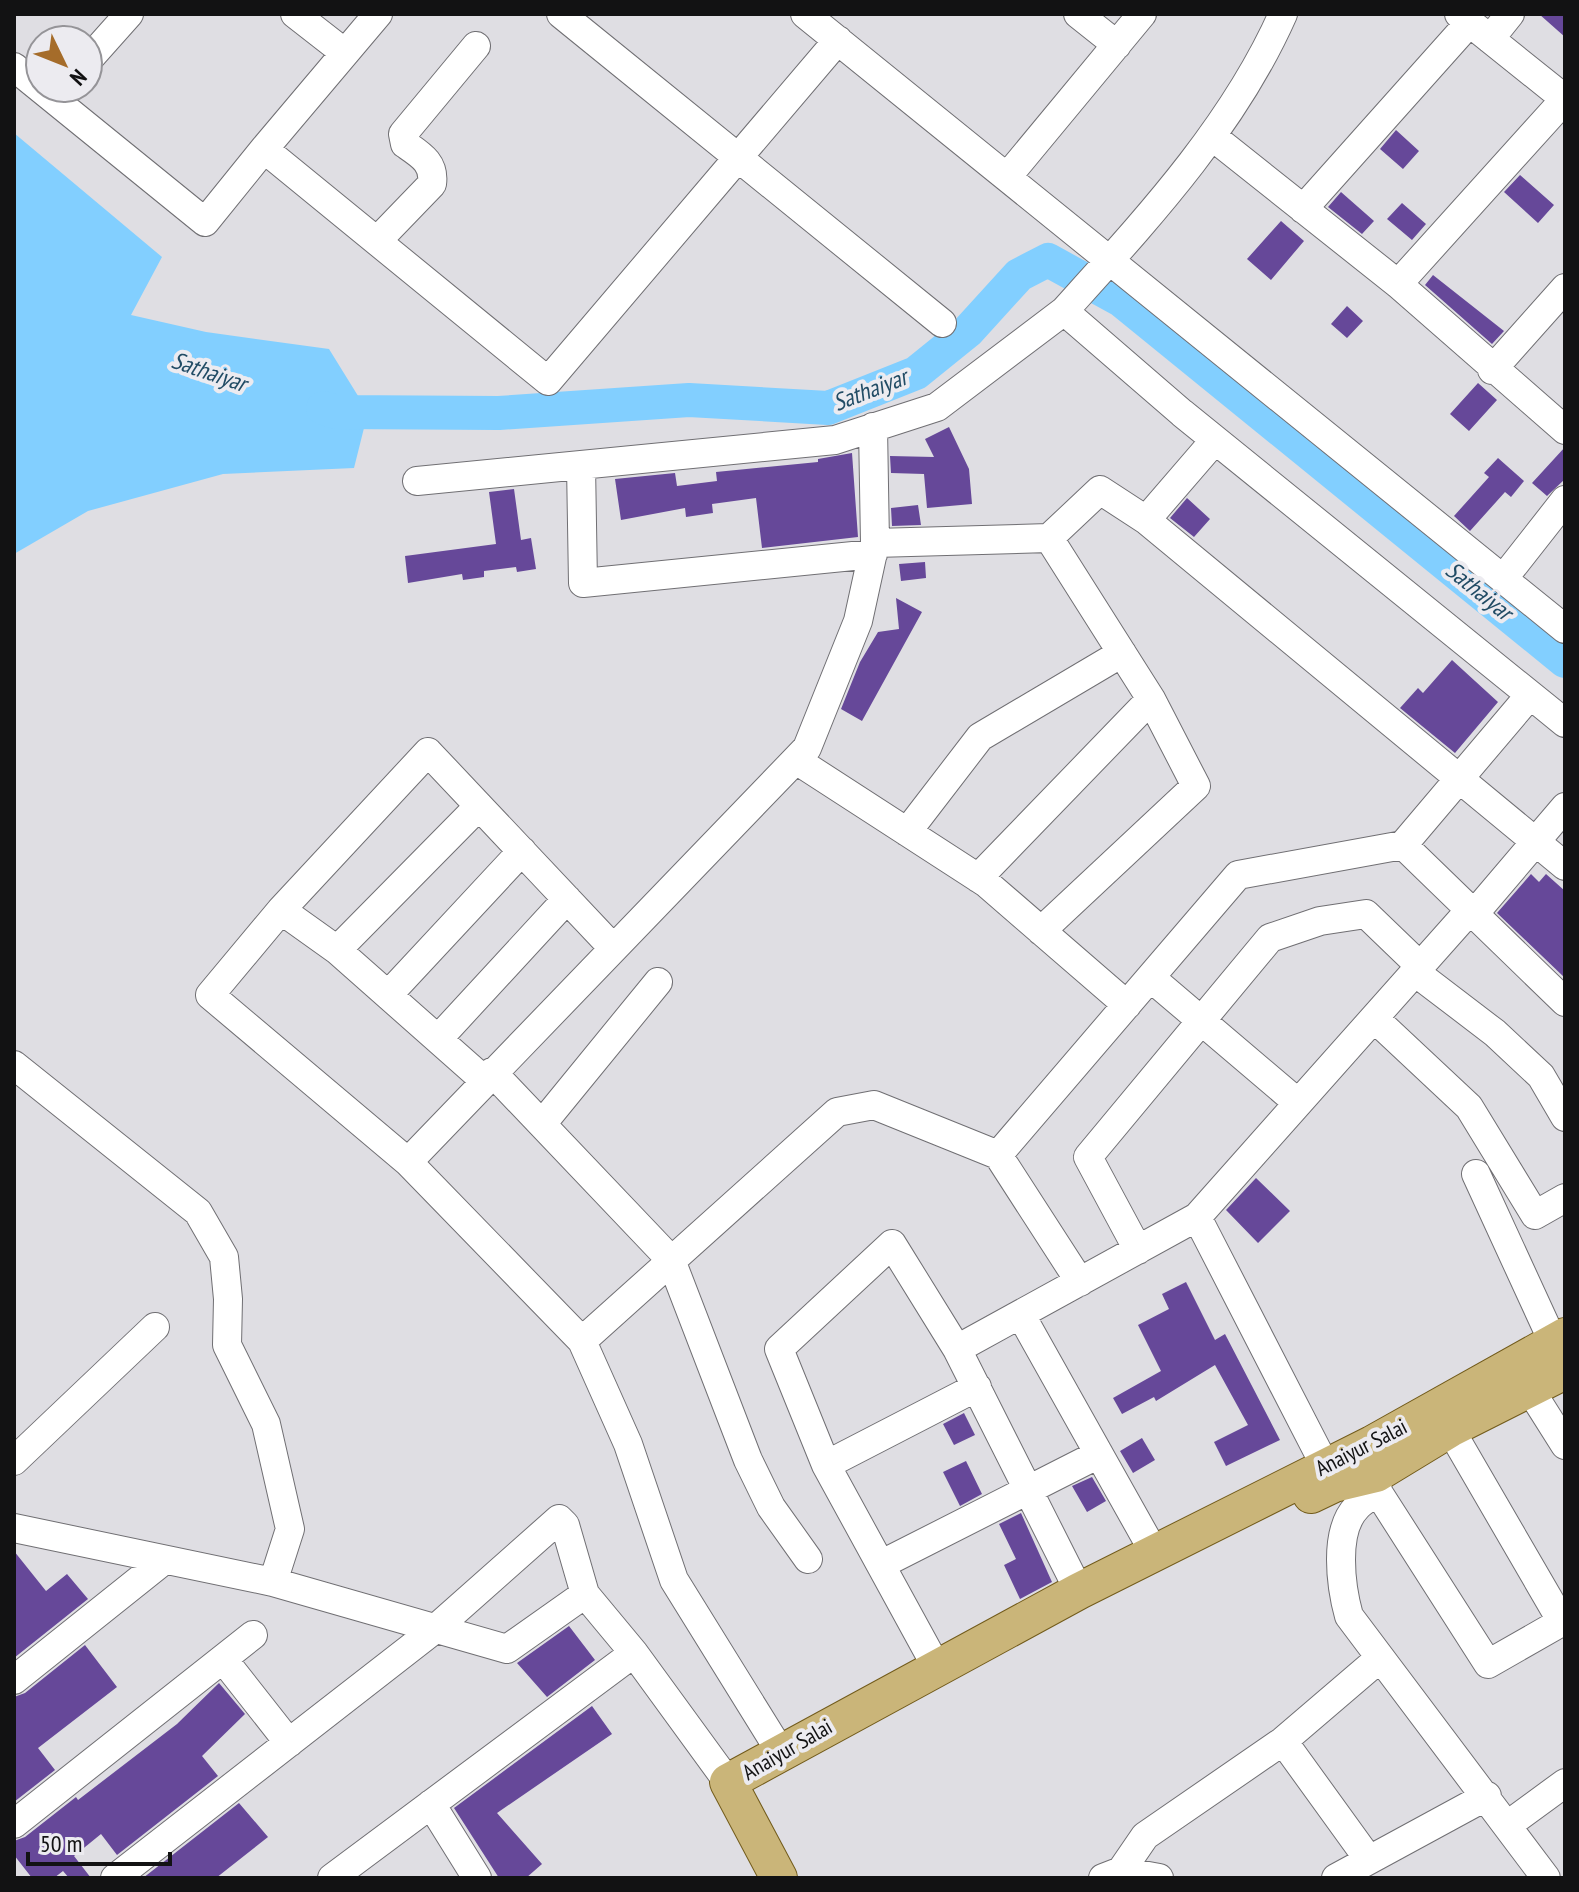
<svg xmlns="http://www.w3.org/2000/svg" width="1579" height="1892" font-family="'PT Sans Narrow',sans-serif">
<rect width="100%" height="100%" fill="#dfdee3"/>
<path fill="#82cfff" d="M14 133 162 257 131 315 206 332 329 349 368 412 354 468 223 474 88 511 14 554Z"/>
<g fill="none" stroke-linecap="round" stroke-linejoin="round">
<path stroke="#82cfff" stroke-width="34" d="M323 408 337 412 499 413 689 400 828 408 916 373 968 331 1019 275 1048 260 1121 300 1565 661"/>
</g>
<path fill="#664899" d="M1539 14H1565V37Z
M1396 130 1419 151 1403 169 1380 149Z
M1520 175 1554 205 1538 223 1504 192Z
M1341 192 1374 221 1362 234 1328 207Z
M1402 203 1426 224 1412 240 1387 219Z
M1281 221 1304 241 1271 280 1247 259Z
M1433 275 1504 331 1492 344 1425 285Z
M1347 306 1363 321 1347 338 1331 324Z
M1478 383 1497 400 1469 431 1450 414Z
M949 427 969 469 972 504 927 508 924 474 891 473 890 456 934 457 925 439Z
M1565 447V479L1547 496 1532 483Z
M852 453 858 537 762 548 756 498 712 504 713 513 686 517 685 508 621 520 615 479 675 473 677 486 717 481 716 472 818 462V459Z
M1498 458 1524 481 1511 497 1505 492 1470 531 1454 516 1489 477 1484 473Z
M514 489 521 540 531 538 536 569 517 572 516 567 484 571V577L463 580 462 574 408 583 405 556 496 544 489 492Z
M1187 498 1210 519 1194 537 1170 518Z
M918 505 921 525 892 526 891 508Z
M925 562 926 578 901 581 899 564Z
M896 598 922 612 862 721 841 709 860 662 878 632 899 629Z
M1452 660 1498 702 1455 753 1400 708 1418 688 1423 693Z
M1531 874 1539 882 1546 874 1565 891V978L1497 913Z
M1256 1178 1290 1211 1258 1243 1226 1210Z
M1186 1282 1215 1340 1225 1334 1280 1440 1226 1466 1214 1442 1248 1425 1215 1365 1156 1401 1154 1397 1122 1414 1113 1398 1161 1371 1138 1325 1169 1309 1162 1294Z
M964 1413 975 1435 954 1445 943 1424Z
M1142 1438 1155 1460 1133 1473 1120 1451Z
M966 1461 982 1494 960 1506 943 1472Z
M1092 1477 1106 1501 1087 1512 1072 1486Z
M1021 1513 1052 1582 1020 1599 1004 1565 1016 1559 999 1524Z
M14 1551 46 1591 67 1574 88 1599 14 1658Z
M569 1626 595 1660 547 1697 517 1663Z
M85 1645 117 1687 38 1748 55 1770 14 1802V1697L25 1693Z
M219 1683 245 1714 202 1756 218 1776 117 1855 101 1834 74 1856 91 1878H69L63 1871 54 1878H32L14 1855V1841L25 1837 76 1797 78 1800 177 1724Z
M592 1706 612 1734 497 1813 542 1864 526 1878H499L454 1808Z
M239 1803 268 1837 216 1878H143Z"/>
<g fill="none" stroke-linecap="round" stroke-linejoin="round">
<g stroke="#706f73" stroke-width="30">
<path id="minor" d="M295 14 345 53
M561 14 942 323
M805 14 1565 629
M1078 14 1117 45
M1459 14 1565 99
M1490 39 1510 14
M88 60 129 14
M14 67 205 222 264 149 548 381 838 40
M1213 137 1398 284 1565 430
M264 149 378 14
M1007 177 1142 14
M1303 209 1470 22
M377 241 432 184C435 163 421 155 405 144L403 134 476 46
M1398 284 1565 99
M1064 311C1146 220 1233 127 1283 14
M1492 370 1565 288
M1215 440 1146 520 1565 866
M581 465 583 583 873 554
M417 481 835 440 937 407 1064 311 1182 413 1565 723
M1049 538 1100 490 1146 520
M875 543 1049 538 1151 699 1196 786 1041 931
M1503 579 1565 500
M796 760 986 883 1127 1005
M907 832 980 737 1122 653
M1403 845 1565 1002
M978 878 1151 699
M281 910 210 995 408 1162
M1474 914 1565 807
M337 950 281 910 428 752 479 806
M1415 972 1495 1033 1541 1076 1565 1117
M1151 978 1298 1103
M388 995 522 851
M1374 1018 1469 1107 1535 1215 1565 1198
M438 1039 567 899
M14 1065 198 1212 224 1257 228 1299 227 1345 266 1424 290 1529 273 1582
M492 1072 671 1260 748 1460 771 1507 808 1559
M484 1080 337 950 479 806 613 948
M542 1124 658 982
M998 1155 1080 1282
M1476 1174 1561 1359
M1197 1217 1334 1483
M1138 1250 1088 1157 1270 938 1320 921 1366 914 1420 966
M1021 1315 1155 1554
M582 1341 837 1112 874 1105 998 1155 1238 875 1403 845 1530 695
M1529 1388 1565 1445
M1450 1429 1562 1622
M14 1461 155 1327
M826 1465 977 1387
M1376 1474 1378 1492C1371 1497 1362 1501 1357 1507 1333 1531 1341 1587 1349 1616L1546 1878
M1378 1492 1488 1664 1565 1620
M14 1528 273 1582 507 1649 585 1594 634 1653 728 1782
M882 1564 1099 1454
M1079 1591 957 1349 1197 1217 1470 910
M223 1659 289 1743
M936 1666 826 1465 779 1349 892 1244 957 1349
M14 1680 163 1561
M1283 1741 1369 1860
M780 1751 674 1580 628 1444 582 1341 408 1162 807 748 858 621 875 543 873 427
M431 1804 477 1878
M14 1824 253 1635
M1509 1824 1565 1783
M1121 1871 1145 1836 1283 1741 1380 1658
M115 1878 435 1629 559 1519 565 1525 585 1594
M332 1878 634 1653
M1103 1878 1121 1871 1159 1878
M1336 1878 1487 1796"/>
</g>
<g stroke="#725b1b" stroke-width="38">
<path id="major" d="M1311 1495 1334 1484 1376 1474 1450 1429 1565 1371
M779 1878 728 1782 1079 1591 1372 1444 1565 1336"/>
</g>
<use href="#minor" stroke="#fff" stroke-width="28"/>
<use href="#major" stroke="#cab579" stroke-width="36"/>
</g>
<g text-anchor="middle" stroke-width="8" stroke-linejoin="round" paint-order="stroke">
<g font-size="22" fill="#121213" stroke="#ecebf0">
<text transform="translate(1361 1447) rotate(-27)" y="8">Anaiyur Salai</text>
<text transform="translate(787 1749) rotate(-30)" y="8">Anaiyur Salai</text>
</g>
<g font-size="24" font-style="italic" fill="#224c65" stroke="#ecebf0">
<text transform="translate(209 372) rotate(19)" y="8">Sathaiyar</text>
<text transform="translate(870 390) rotate(-21)" y="8">Sathaiyar</text>
<text transform="translate(1479 591) rotate(39)" y="8">Sathaiyar</text>
</g>
</g>
<rect width="1579" height="1892" fill="none" stroke="#121213" stroke-width="32"/>
<g transform="translate(64 64) rotate(133)"><circle r="38" fill="#ecebf0" stroke="#959498" stroke-width="2"/>
<path d="M0-6L14 30L0 20L-14 30Z" fill="#a56c2a"/>
<text y="-12" font-size="22" font-weight="bold" text-anchor="middle" fill="#121213">N</text>
</g>
<path d="M28 1852v12h142v-12" fill="none" stroke="#121213" stroke-width="4"/>
<text x="40" y="1852" font-size="24" fill="#121213" stroke="#ecebf0" stroke-width="6" paint-order="stroke">50 m</text>
</svg>
